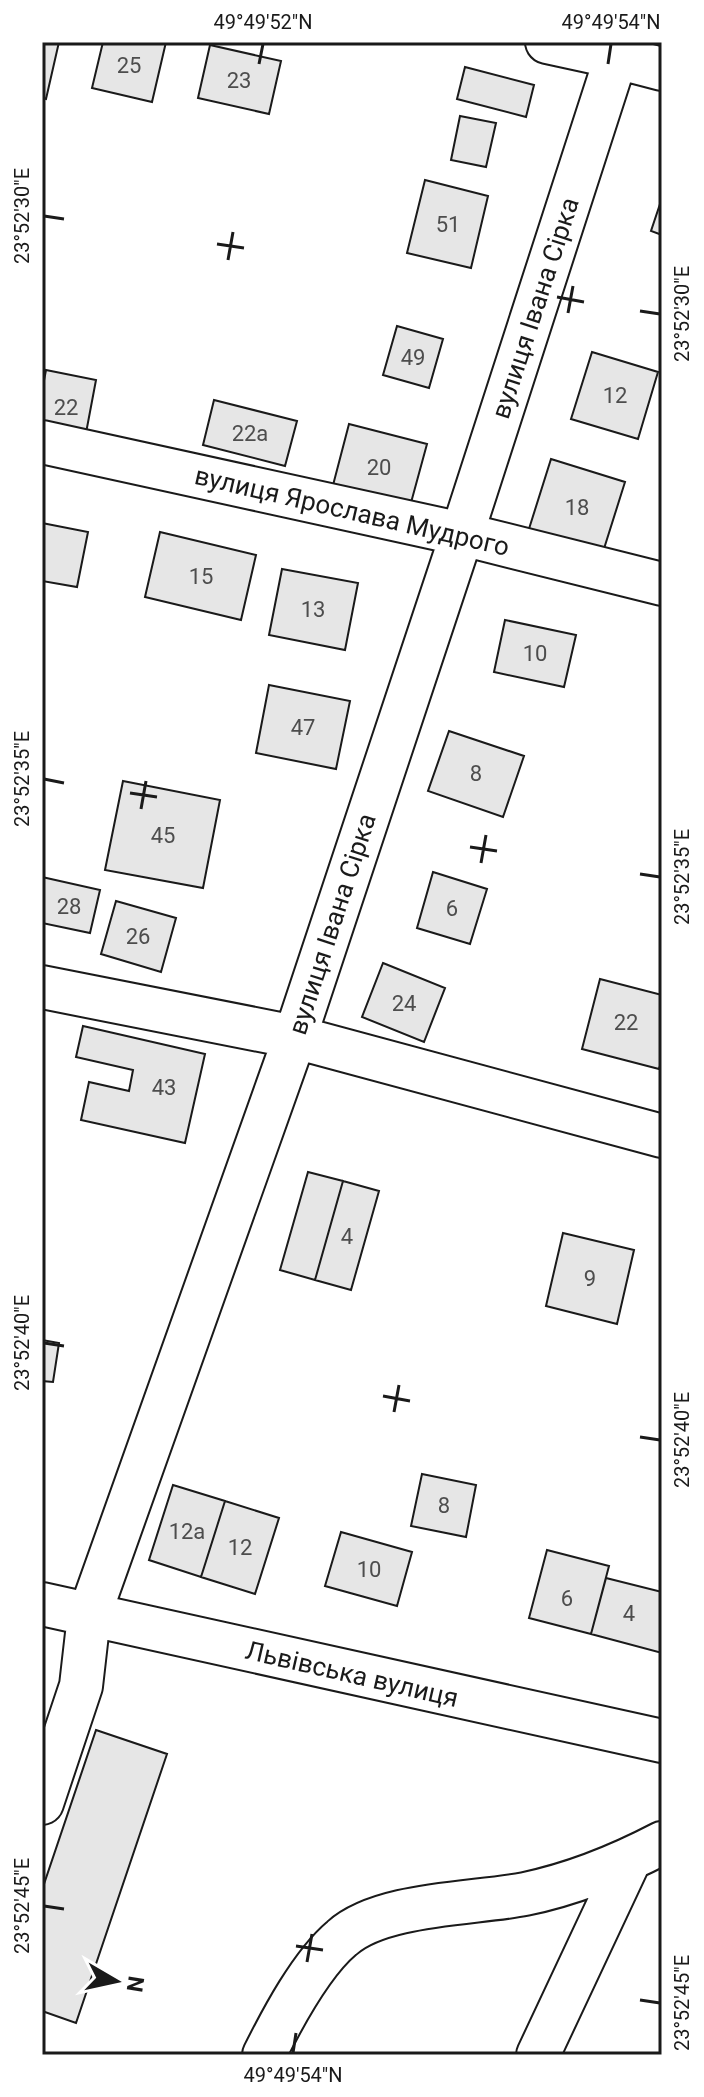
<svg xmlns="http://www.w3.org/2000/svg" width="704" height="2097" font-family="Roboto,sans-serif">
<rect width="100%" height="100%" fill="#fff"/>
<path fill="#e6e6e6" stroke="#1a1a1a" stroke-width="2" d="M42 42H59L46 99 42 98Z
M103 42H166L152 102 92 88Z
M210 45 281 61 269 114 198 98Z
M465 67 534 85 526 117 457 99Z
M460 116 496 123 486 167 451 160Z
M425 180 488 196 471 268 407 253Z
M662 198V235L651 231Z
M397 326 443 339 429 388 383 375Z
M592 352 658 372 638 439 571 419Z
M46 370 96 380 86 433 42 424V391Z
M214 400 297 421 285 466 203 445Z
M349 424 427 444 409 510 332 489Z
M551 459 625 482 602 555 528 532Z
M42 523 88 532 77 587 42 581Z
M160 532 256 555 241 620 145 597Z
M282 569 358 583 345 650 269 635Z
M505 620 576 635 564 687 494 672Z
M269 685 350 701 336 769 256 753Z
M449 731 524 756 503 817 428 791Z
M123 781 220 800 203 888 105 870Z
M433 872 487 889 470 944 417 928Z
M42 877 100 890 90 933 42 923Z
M116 901 176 918 161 972 101 954Z
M383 963 445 988 424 1042 362 1017Z
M600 979 662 995V1059L659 1069 582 1049Z
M83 1026 205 1054 185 1143 81 1120 89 1082 129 1091 133 1070 76 1057Z
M308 1172 343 1181 315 1280 280 1270Z
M343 1181 379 1191 351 1290 315 1280Z
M563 1233 634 1250 617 1324 546 1306Z
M42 1340 59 1343 53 1382 42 1381Z
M422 1474 476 1485 466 1537 411 1526Z
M173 1485 225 1501 201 1577 149 1560Z
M225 1501 279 1518 255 1594 201 1577Z
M341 1532 412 1552 397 1606 325 1586Z
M547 1550 609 1566 591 1634 529 1618Z
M606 1578 662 1592V1653L591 1634Z
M96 1730 167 1754 76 2023 42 2011V1890Z"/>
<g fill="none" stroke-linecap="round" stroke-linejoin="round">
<g stroke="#1a1a1a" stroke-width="46">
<path id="minor" d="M547 42 616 57 662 69
M42 442 462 534 662 584
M42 987 295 1037 662 1136
M42 1604 662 1741
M42 1803 81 1686 89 1616 295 1037 462 534 621 42
M264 2055C282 2019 311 1964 342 1938 381 1903 473 1904 525 1894 573 1884 618 1866 662 1843
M538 2055 630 1859"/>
</g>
<use href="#minor" stroke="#fff" stroke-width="42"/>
</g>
<path fill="none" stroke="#1a1a1a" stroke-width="3" d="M259 64 263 44M608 64 611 44M44 216 64 219M217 244 244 248M228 260 233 232M557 297 584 302M640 311 660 314M568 313 573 286M44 779 64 783M130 793 157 797M141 809 146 781M470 847 497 851M481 863 486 835M640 874 660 877M44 1343 64 1346M383 1396 410 1401M394 1412 399 1385M640 1437 660 1440M44 1906 64 1909M296 1946 323 1950M307 1962 312 1934M640 2000 660 2003M293 2053 296 2033"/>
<g text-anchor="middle" stroke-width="6" stroke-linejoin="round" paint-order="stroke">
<g font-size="22" fill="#4d4d4d">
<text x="129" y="73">25</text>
<text x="239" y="88">23</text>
<text x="448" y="232">51</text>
<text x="413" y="365">49</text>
<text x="615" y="403">12</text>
<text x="66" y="415">22</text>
<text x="250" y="441">22а</text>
<text x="379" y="475">20</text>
<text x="577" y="515">18</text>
<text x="201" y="584">15</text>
<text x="313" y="617">13</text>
<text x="535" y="661">10</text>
<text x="303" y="735">47</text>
<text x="476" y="781">8</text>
<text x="163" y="843">45</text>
<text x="69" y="914">28</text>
<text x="452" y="916">6</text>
<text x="138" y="944">26</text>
<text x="404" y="1011">24</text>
<text x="626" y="1030">22</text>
<text x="164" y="1095">43</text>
<text x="347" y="1244">4</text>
<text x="590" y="1286">9</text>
<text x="444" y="1513">8</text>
<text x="187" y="1539">12а</text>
<text x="240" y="1555">12</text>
<text x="369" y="1577">10</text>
<text x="567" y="1606">6</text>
<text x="629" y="1621">4</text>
</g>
<g font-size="26" fill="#1a1a1a" stroke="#fff">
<text transform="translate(535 308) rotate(-72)" y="9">вулиця Івана Сірка</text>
<text transform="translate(352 511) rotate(13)" y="9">вулиця Ярослава Мудрого</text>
<text transform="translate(332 924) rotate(-72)" y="9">вулиця Івана Сірка</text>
<text transform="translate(352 1674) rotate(13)" y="9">Львівська вулиця</text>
</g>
</g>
<rect width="704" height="2097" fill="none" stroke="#ffffff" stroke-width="88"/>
<g transform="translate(116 1981) rotate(99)" stroke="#ffffff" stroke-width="6" paint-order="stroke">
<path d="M0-6L14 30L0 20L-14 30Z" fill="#1a1a1a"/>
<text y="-12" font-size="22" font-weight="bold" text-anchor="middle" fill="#1a1a1a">N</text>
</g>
<rect x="44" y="44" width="616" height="2009" fill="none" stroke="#1a1a1a" stroke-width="3"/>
<g font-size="20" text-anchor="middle" fill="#1a1a1a">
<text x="263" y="29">49°49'52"N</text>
<text x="611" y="29">49°49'54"N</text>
<text transform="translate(22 216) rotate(-90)" y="7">23°52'30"E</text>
<text transform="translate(682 314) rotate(-90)" y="7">23°52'30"E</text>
<text transform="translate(22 779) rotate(-90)" y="7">23°52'35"E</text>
<text transform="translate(682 877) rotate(-90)" y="7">23°52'35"E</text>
<text transform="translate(22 1343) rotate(-90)" y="7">23°52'40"E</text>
<text transform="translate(682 1440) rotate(-90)" y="7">23°52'40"E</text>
<text transform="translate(22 1906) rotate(-90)" y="7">23°52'45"E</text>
<text transform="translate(682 2003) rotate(-90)" y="7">23°52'45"E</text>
<text x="293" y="2082">49°49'54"N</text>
</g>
</svg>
